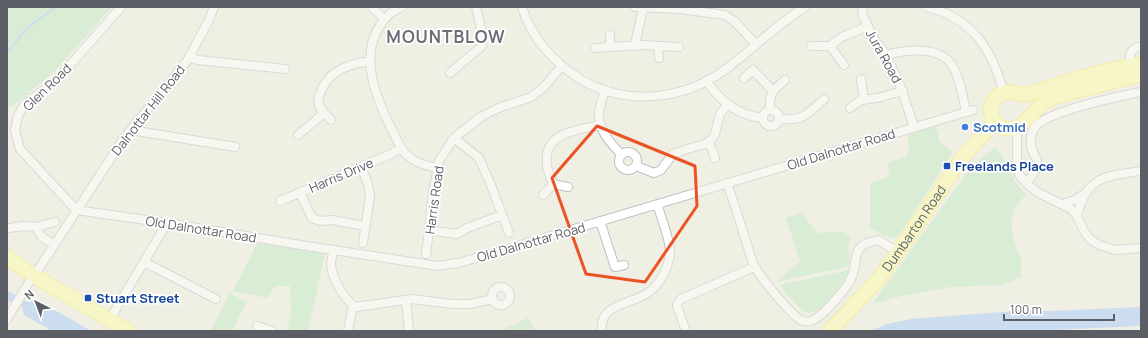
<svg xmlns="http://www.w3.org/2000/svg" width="1148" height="338" font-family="Manrope,sans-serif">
<rect width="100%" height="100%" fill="#f0efe3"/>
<path fill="#bdeac4" d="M7 7H112L55 71 14 105 7 108Z
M933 124 938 131 939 141 953 152 898 237C889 242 880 231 870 229V183L890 176 887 163 906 157 909 151 908 135 919 132Z
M995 147 1010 167 1014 180 1026 195 1015 207 1011 223 1014 240 1021 260V277L1002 285 950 287 902 296 872 304 972 166Z
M802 213 817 233 843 231 851 238C845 248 851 256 849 266L777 282 800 261 786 218Z
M258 242 325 253 308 331H287L291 311 290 286H275L267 298 233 291Z
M849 270C846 281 819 318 806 312 800 310 785 291 779 285Z
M230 293 247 302 232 331H211Z
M528 318 536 331H500Z"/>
<path fill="#a3c8ff" d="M7 290 27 302 36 299 91 331H52L24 315 22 307 10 301 7 302Z
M1141 307V326L1031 331H870L887 324 911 319 1015 311H1050Z"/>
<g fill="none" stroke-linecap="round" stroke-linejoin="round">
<path stroke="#a3c8ff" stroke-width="2" d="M7 53 27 28 56 7"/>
<g stroke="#bdbfc6" stroke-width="10">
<path id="minor" d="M372 7 384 19
M402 7C393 10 386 16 381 24 359 55 375 95 390 126 395 135 399 148 407 155 415 163 426 166 437 168
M522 7C531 37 553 62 580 79 626 106 683 101 726 69 753 49 776 25 805 7
M635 7 680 9 725 15 734 21 755 43
M862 7 863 16 874 39 886 55 900 85 914 127
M927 7C973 18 992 50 1004 93
M610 35V47
M635 46 637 35 643 8
M658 46 659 58
M811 46H830L842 37 868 26
M830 46 844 65
M595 48 641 45 679 47
M886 55C905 50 939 45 952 65 960 78 963 97 966 112
M189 57 198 60 285 69
M1131 69C1129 57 1128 49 1141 46
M450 73 482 46 483 36 476 7
M744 78 753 70 773 91
M861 79 864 100
M706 81C721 101 737 115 762 118
M605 90C603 98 599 106 599 115 598 130 612 145 622 155
M850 108 861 100 877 98 903 91
M763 118a8 8 0 1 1 16 0a8 8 0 1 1-16 0Z
M770 110C769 93 772 91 785 80
M779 119C803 121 807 115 824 99
M331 120C319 109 314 103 323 87 332 69 351 64 370 61
M1017 127V164L1019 174 1026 183 1037 192 1071 209 1077 216 1084 231 1090 239 1099 245 1115 250 1141 248
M131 130 235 147
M298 135 324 113
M454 138 479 158 491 185 509 233
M709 142 715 158
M619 161a9 9 0 1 1 18 0a9 9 0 1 1-18 0Z
M636 165 641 168 654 173 661 170 673 154 684 150 705 144 711 140 715 134 720 114 728 104
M361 167 368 184 370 196 363 243
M727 183C734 203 740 222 746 241 749 250 751 260 755 267 760 277 792 316 801 320 802 321 808 322 810 321 820 320 845 290 850 281 861 260 847 246 878 240L898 252
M1026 183C1051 155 1029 163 1031 140 1031 135 1033 129 1036 126 1049 111 1120 96 1141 92
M553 184C551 178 548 172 547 166 542 132 577 130 601 125
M300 193 312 218 320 221 332 220 365 226
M543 195 553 184 568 187
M280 201 391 154 401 148
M1062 204 1075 200 1084 194
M76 210 167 223 307 246 438 266 458 263 487 255 973 110
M76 210 20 149 15 130 18 116 24 105 57 80 121 7
M1077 216C1086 177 1105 176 1141 171
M600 221 615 267 624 265
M36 227 41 236 54 245
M9 228 24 226 36 227 55 222
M429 230 457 234 467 228 502 215
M334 250C333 254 331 259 331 263 331 277 344 300 356 307L412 299 452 304H470L493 299
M426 254 429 230 433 192 439 161 454 138 482 116 501 107 531 97 544 87 561 67
M144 262 216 299
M492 296a9 9 0 1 1 18 0a9 9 0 1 1-18 0Z
M406 300 409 331
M7 319 28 284 34 276 124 138 187 61 209 20 214 7
M110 319 167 223
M257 326 272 331
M348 331 353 305
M602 331C598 303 634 304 649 292 661 283 669 267 670 252 670 239 661 217 657 204
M686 331 677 306 678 303 681 299 754 267"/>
</g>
<g stroke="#ffe94c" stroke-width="15">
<g id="primary">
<path d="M1141 63 1096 73 1026 95C1020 95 1016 92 1011 92 1003 91 995 96 992 104 987 116 998 130 1011 129 1025 128 1036 106 1049 100 1058 95 1068 93 1078 91 1099 85 1120 80 1141 75"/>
<path d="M7 257 34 276 129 331"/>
<path id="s1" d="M830 331 876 282 898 252 962 158 995 122"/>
</g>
</g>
<use href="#minor" stroke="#fff" stroke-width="8"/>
<use href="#primary" stroke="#ffffa8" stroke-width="13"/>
</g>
<path d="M0 0H1148V338H0ZM597 126 695 166 697 206 645 282 586 274 552 178Z" fill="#f0efe3" fill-opacity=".55" fill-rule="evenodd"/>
<path fill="none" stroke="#ec5324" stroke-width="3" stroke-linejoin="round" d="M597 126 695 166 697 206 645 282 586 274 552 178Z"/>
<circle fill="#3f7fe0" stroke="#fff" stroke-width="1.5" cx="965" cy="127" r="4"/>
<g fill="#1a4fb4" stroke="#fff" stroke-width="1.5">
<rect x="943" y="162" width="8" height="8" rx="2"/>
<rect x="84" y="294" width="8" height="8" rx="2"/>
</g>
<g text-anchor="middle" stroke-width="3.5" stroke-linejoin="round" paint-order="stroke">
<g font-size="13" fill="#5b5e65" stroke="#fff">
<text transform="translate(884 56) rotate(61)" y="5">Jura Road</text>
<text transform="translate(47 87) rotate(-44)" y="5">Glen Road</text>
<text transform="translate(148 110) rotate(-52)" y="5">Dalnottar Hill Road</text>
<text transform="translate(841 149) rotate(-17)" y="5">Old Dalnottar Road</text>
<text transform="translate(341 175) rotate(-23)" y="5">Harris Drive</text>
<text transform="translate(434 200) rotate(-82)" y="5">Harris Road</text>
<text dy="5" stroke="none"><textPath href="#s1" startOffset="133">Dumbarton Road</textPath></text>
<text transform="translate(201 229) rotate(9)" y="5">Old Dalnottar Road</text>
<text transform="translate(531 242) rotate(-16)" y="5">Old Dalnottar Road</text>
</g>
<g font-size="13" font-weight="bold" fill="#366cbe" stroke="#fff" text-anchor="start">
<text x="973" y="132">Scotmid</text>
</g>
<g font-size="13" font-weight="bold" fill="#164399" stroke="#fff" text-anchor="start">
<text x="955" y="171">Freelands Place</text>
<text x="96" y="303">Stuart Street</text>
</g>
<g font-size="17" font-weight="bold" letter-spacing="1" fill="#6c7078" stroke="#fff">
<text x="446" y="43">MOUNTBLOW</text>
</g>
</g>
<rect width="1148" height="338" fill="none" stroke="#5b5e65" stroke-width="16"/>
<g transform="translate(36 302) rotate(318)" stroke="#ffffff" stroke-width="3" paint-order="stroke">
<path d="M0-3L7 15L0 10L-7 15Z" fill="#5b5e65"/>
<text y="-6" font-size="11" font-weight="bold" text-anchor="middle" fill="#5b5e65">N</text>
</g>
<path d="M1004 314v6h110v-6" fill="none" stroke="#5b5e65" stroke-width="2"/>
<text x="1010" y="314" font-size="12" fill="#5b5e65" stroke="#ffffff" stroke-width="3" paint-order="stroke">100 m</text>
</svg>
